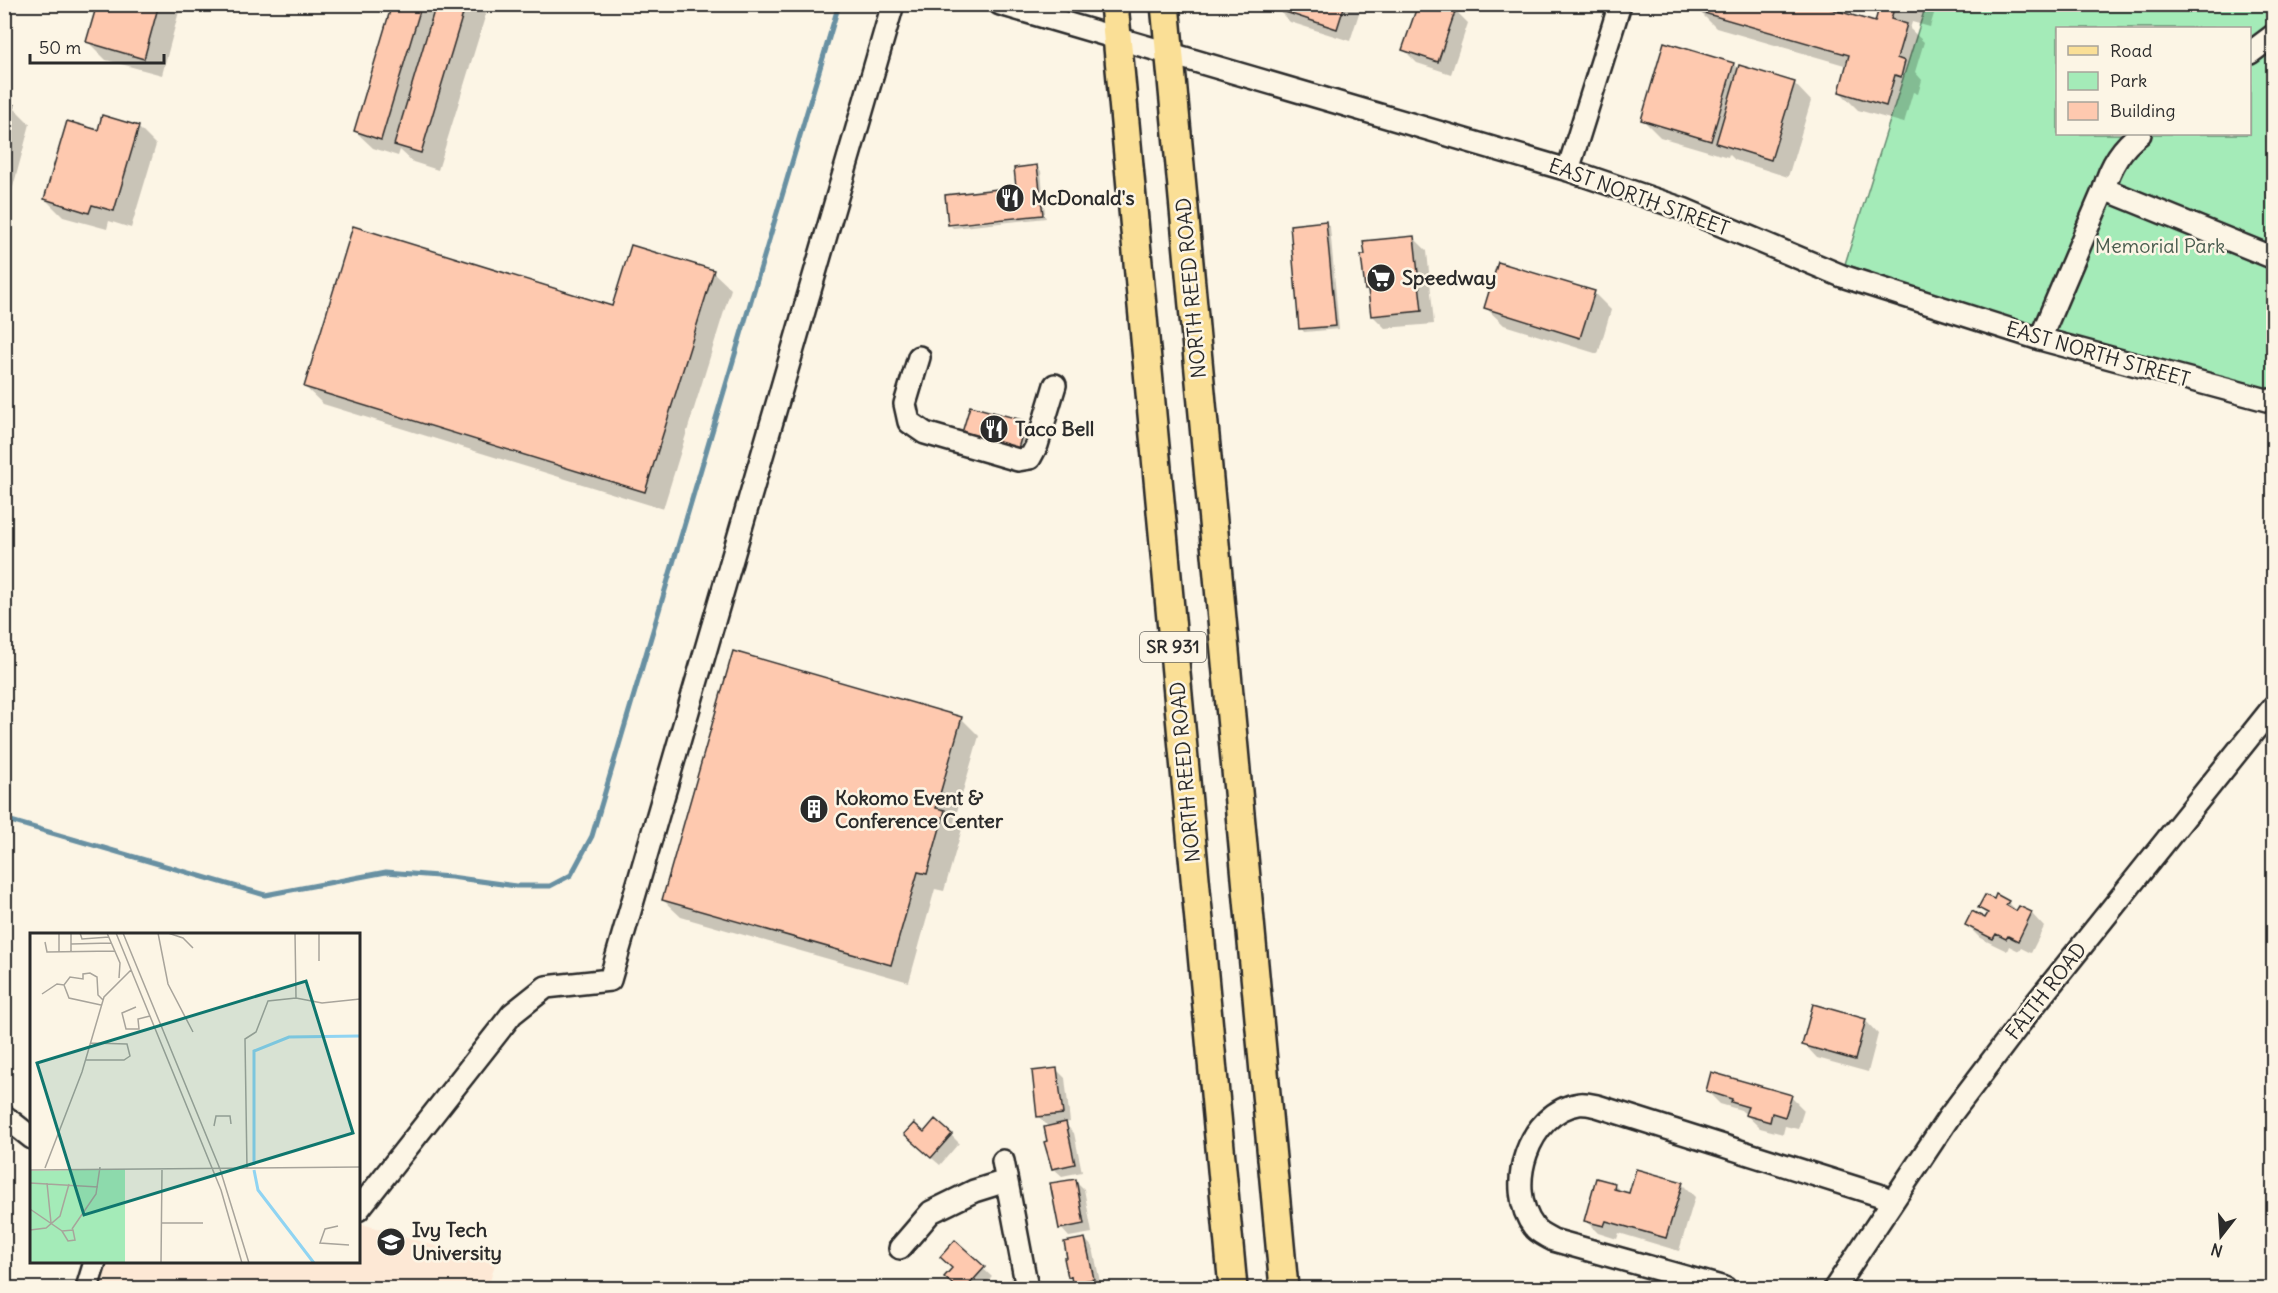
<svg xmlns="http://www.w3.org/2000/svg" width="2278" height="1293" font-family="Delius,sans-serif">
<rect width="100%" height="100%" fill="#fcf5e5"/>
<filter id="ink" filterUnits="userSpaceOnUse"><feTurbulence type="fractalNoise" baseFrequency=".0167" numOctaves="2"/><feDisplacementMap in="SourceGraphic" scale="12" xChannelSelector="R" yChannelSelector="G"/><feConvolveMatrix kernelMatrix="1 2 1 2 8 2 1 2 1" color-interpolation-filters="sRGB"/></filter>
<g filter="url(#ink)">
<path fill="#fde8d5" d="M359 1223 495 1264 488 1288H87L95 1262H358Z"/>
<path fill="#a4ebb8" stroke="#688b72" stroke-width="1.5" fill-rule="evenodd" d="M1926 5H2273V395L2048 334 1845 264ZM2058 28H2250V134H2058Z"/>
<path fill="#0003" d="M99 4H181L162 75 106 60 88 42Z
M394 4H489L438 170 413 162 400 150 398 156 373 148 355 131Z
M1279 4H1362L1350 41 1290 22 1277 9Z
M1874 4H1937L1930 27 1912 22 1910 29 1924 42 1915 72 1922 80 1918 94 1913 92 1904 123 1858 110 1840 92 1848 66 1716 28 1699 11 1876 24 1881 6Z
M1455 10 1468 23 1451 74 1417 63 1404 50Z
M1733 64 1739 70 1794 83 1811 101 1788 177 1735 160 1729 154 1728 157 1660 137 1642 119Z
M4 104 13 107 30 124 9 202 4 201Z
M138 127 156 145 131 228 109 221 107 229 63 217 45 199 99 131Z
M1037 167 1041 171 1045 213 949 224 946 196 1018 188 1016 169Z
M1045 216 1046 218 953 228 951 226Z
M1326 223 1330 227 1339 329 1304 332 1301 328Z
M1414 238 1427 251 1434 324 1385 328 1372 315 1370 293 1366 290Z
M713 272 731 289 663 509 323 404 305 387 613 308Z
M1594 293 1611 310 1598 354 1504 325 1486 308Z
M1025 423 1038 436 1030 464 976 449Z
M961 718 979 736 954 822 962 829 944 891 935 889 909 982 681 917 663 900Z
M1994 901 2008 902 2018 912 2019 908 2032 914 2044 927 2031 953 2021 948 2019 951 2009 946 2007 951 1980 938 1967 925 1986 920 1988 916 1980 908Z
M1865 1020 1878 1034 1868 1072 1817 1058 1804 1044Z
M1057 1070 1065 1078 1070 1122 1064 1123 1074 1133 1082 1172 1062 1176 1053 1168 1056 1124 1047 1125 1038 1116Z
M1707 1091 1791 1097 1804 1110 1798 1129 1785 1126 1783 1134 1760 1128 1741 1110 1720 1104Z
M924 1134 951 1135 959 1143 940 1165 914 1143Z
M1075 1180 1084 1189 1092 1233 1069 1237 1061 1228Z
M1682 1184 1695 1197 1679 1251 1619 1233 1617 1239 1598 1233 1585 1220 1614 1185 1623 1193 1630 1195Z
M1085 1239 1093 1248 1101 1287 1080 1288 1069 1276Z
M955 1242 992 1277 982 1288H959L946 1277 954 1269Z"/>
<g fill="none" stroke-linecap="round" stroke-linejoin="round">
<path stroke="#6890a2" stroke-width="5" d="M4 819 265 895 386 872 451 877 516 886H550L571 875 592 836 839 4"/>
</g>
<path fill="#fec9af" stroke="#2b2b2b" stroke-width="1.5" d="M97 4H159L144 59 86 42Z
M392 4H422L381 140 354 131Z
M436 4H466L421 153 394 145Z
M1277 4H1345L1337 29 1276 9Z
M1418 4H1443L1456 9 1438 62 1402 50Z
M1699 4H1815L1875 22 1880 4H1915L1913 11 1895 5 1891 19 1907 24 1897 58 1905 61 1901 77 1895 75 1886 106 1839 92 1849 55 1697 11Z
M1664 42 1734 63 1711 141 1641 120Z
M1739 65 1795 82 1771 160 1716 143Z
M4 103 14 105 4 138Z
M102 115 139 126 114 211 92 205 89 213 44 199 67 121 98 130Z
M1037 165 1043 215 948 225 945 195 1016 187 1014 168Z
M1326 221 1336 326 1299 329 1290 225Z
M353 226 612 306 631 245 714 270 645 492 304 387Z
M1414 236 1422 311 1371 316 1368 290H1365L1361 255H1365L1363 241Z
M1498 262 1595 291 1580 338 1484 308Z
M970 406 1026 421 1017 452 961 436Z
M733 651 962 717 936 808 945 810 927 874 918 872 891 965 662 900Z
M1996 894 2009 901 2006 905 2016 911 2019 906 2032 912 2018 941 2008 936 2006 939 1996 934 1993 939 1965 925 1972 911 1985 918 1988 913 1978 908 1985 895 1994 899Z
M1813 1004 1866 1019 1855 1060 1802 1045Z
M1057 1068 1063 1114 1037 1117 1032 1071Z
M1711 1072 1792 1095 1785 1117 1772 1113 1770 1122 1745 1115 1748 1107 1731 1102 1732 1099 1706 1091Z
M935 1119 952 1134 931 1158 904 1134 914 1123 924 1132Z
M1066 1122 1075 1164 1052 1169 1044 1142 1047 1141 1044 1127Z
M1636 1169 1683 1182 1666 1238 1606 1221 1604 1226 1584 1221 1596 1178 1615 1183 1614 1189 1629 1193Z
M1076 1179 1084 1224 1059 1229 1050 1183Z
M1085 1238 1094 1279 1072 1283 1071 1276 1068 1277 1064 1258H1067L1064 1242Z
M955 1240 985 1267 966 1288H957L944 1277 952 1268 940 1257Z"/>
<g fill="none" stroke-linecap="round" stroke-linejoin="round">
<g stroke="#2b2b2b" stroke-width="26">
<path id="minor" d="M1000 4 1568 170 1683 209 1842 276 2040 339 2274 402
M2250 53 2274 35
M1568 170 1620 4
M2104 189 2274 258
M2040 339 2104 189C2110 167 2122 147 2140 134
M919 357 905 404 909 422 925 433 1018 460 1030 458 1037 445 1055 385
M4 1116 32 1138
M1003 1161 1027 1288
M358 1210 512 1014 546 987 610 980 893 4
M900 1248 931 1212 974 1191 1006 1181
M87 1288 95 1262
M1725 1288 1553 1240C1547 1236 1538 1233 1534 1227 1504 1188 1528 1112 1579 1104 1585 1103 1592 1105 1597 1106L1879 1195 1892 1201
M1835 1288 1949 1117 2028 1013 2274 706"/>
</g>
<g stroke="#2b2b2b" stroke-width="32">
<path id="major" d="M1114 4 1233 1288
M1165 4 1284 1288"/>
</g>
<use href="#minor" stroke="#fcf5e5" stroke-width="21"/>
<use href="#major" stroke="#fadf96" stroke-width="27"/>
</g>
</g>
<defs>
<g id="restaurant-disc" transform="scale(1.5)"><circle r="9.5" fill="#2b2b2b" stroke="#fcf5e5"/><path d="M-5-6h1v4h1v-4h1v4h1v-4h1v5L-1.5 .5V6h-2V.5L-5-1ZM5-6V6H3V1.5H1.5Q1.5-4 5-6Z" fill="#fff"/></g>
<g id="supermarket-disc" transform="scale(1.5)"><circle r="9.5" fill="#2b2b2b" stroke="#fcf5e5"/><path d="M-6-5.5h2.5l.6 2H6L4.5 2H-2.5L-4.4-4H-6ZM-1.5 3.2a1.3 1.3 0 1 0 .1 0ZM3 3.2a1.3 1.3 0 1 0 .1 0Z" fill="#fff"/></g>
<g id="building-disc" transform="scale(1.5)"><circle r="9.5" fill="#2b2b2b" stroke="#fcf5e5"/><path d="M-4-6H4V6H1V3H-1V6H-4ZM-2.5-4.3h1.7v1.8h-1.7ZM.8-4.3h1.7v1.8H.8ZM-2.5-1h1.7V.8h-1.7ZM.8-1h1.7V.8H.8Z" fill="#fff"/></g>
<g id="university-disc" transform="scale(1.5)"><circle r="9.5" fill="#2b2b2b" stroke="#fcf5e5"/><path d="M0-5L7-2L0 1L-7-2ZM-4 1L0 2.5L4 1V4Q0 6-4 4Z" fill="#fff"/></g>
</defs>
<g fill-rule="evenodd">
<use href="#restaurant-disc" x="1010" y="198"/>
<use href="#supermarket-disc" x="1381" y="278"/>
<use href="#restaurant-disc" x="994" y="429"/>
<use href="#building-disc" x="814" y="809"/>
<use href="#university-disc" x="391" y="1242"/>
</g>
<g text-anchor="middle" stroke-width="5" stroke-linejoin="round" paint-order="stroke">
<rect fill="#fcf5e5" stroke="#6a6863" stroke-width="1.5" x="1140" y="632" width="66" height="30" rx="4.5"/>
<g font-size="18" font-weight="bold" fill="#2b2b2b">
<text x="1173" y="653">SR 931</text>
</g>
<g font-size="20" fill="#2b2b2b" stroke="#fcf5e5">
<text transform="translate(1639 197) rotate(20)" y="7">EAST NORTH STREET</text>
<text transform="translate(1191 288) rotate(-95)" y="7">NORTH REED ROAD</text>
<text transform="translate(2098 354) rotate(16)" y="7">EAST NORTH STREET</text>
<text transform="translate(1185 772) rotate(-95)" y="7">NORTH REED ROAD</text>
<text transform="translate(2046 991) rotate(-52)" y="7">FAITH ROAD</text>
</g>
<g font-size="20" font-weight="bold" fill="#2b2b2b" stroke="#fcf5e5" text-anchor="start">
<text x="1031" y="205">McDonald's</text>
<text x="1402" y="285">Speedway</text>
<text x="1015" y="436">Taco Bell</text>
<text x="835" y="805">Kokomo Event &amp;<tspan x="835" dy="23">Conference Center</tspan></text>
<text x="412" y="1237">Ivy Tech<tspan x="412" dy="23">University</tspan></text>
</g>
<g font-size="20" fill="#495b4e" stroke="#fcf5e5">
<text x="2160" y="253">Memorial Park</text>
</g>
</g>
<g transform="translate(30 933)">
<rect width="330" height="330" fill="#fcf5e5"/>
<path d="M95 236V330H0V238Z" fill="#a4ebb8"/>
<path fill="none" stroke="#90d4f2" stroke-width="3" d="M224 232V118L259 104 330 103M224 237 228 257 284 330"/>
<path fill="none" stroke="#a8a49b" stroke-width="1.5" d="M29 0V19M41 0V19M50 0 52 6 79 4M77 0 90 30 89 45M86 0 191 257 212 330M93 0 190 236 219 330M128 0 138 51 163 99M138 0 153 5 163 15M265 0 266 65M289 0V28M15 9 17 19 85 18M41 11 81 10M34 52 39 65 71 72M12 61 27 51 34 52 40 44 53 46V41L60 40 67 44 68 62 73 67M106 74 92 80 96 96H109L108 86 120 83M56 127H94L100 123 97 111 61 110M184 193 186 183H200L201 191M15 235 52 139 74 64 101 37M217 236 215 106 226 99 238 68 266 65 292 70 330 66M0 237 330 234M0 250 68 254M17 250 21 290M0 276 32 298 38 308 45 307 43 297 32 298M131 290H173M308 293 295 296 290 310 319 312M42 296 66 261 70 234M0 297 16 295 30 283 39 251M131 330 132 237"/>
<path fill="#0f766e" fill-opacity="0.15" stroke="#0f766e" stroke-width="3" d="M276 48 323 200 54 282 7 130Z"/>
<rect width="330" height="330" fill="none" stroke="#2b2b2b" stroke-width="3"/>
</g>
<rect width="2278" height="1293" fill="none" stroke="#fcf5e5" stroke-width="24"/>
<rect x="12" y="12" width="2254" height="1269" fill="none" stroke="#2b2b2b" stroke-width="2" filter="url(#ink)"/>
<rect x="2056" y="27" width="195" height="108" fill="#fcf5e5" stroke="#a8a49b" stroke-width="1.5"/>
<rect x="2068" y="46" width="30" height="9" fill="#fadf96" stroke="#a8a49b" stroke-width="1.5"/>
<text x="2110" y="57" font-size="18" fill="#2b2b2b">Road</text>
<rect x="2068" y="72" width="30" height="18" fill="#a4ebb8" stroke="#a8a49b" stroke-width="1.5"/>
<text x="2110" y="87" font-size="18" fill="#2b2b2b">Park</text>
<rect x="2068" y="102" width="30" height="18" fill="#fec9af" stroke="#a8a49b" stroke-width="1.5"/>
<text x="2110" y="117" font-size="18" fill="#2b2b2b">Building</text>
<g transform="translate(2221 1236) rotate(197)" stroke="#fcf5e5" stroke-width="4.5" paint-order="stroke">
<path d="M0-4.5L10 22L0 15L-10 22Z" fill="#2b2b2b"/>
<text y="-9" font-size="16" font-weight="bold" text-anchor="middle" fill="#2b2b2b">N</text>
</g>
<path d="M30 54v9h134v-9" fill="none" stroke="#2b2b2b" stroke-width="3"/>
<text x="39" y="54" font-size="18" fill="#2b2b2b" stroke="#fcf5e5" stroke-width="4.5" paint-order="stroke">50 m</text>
</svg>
